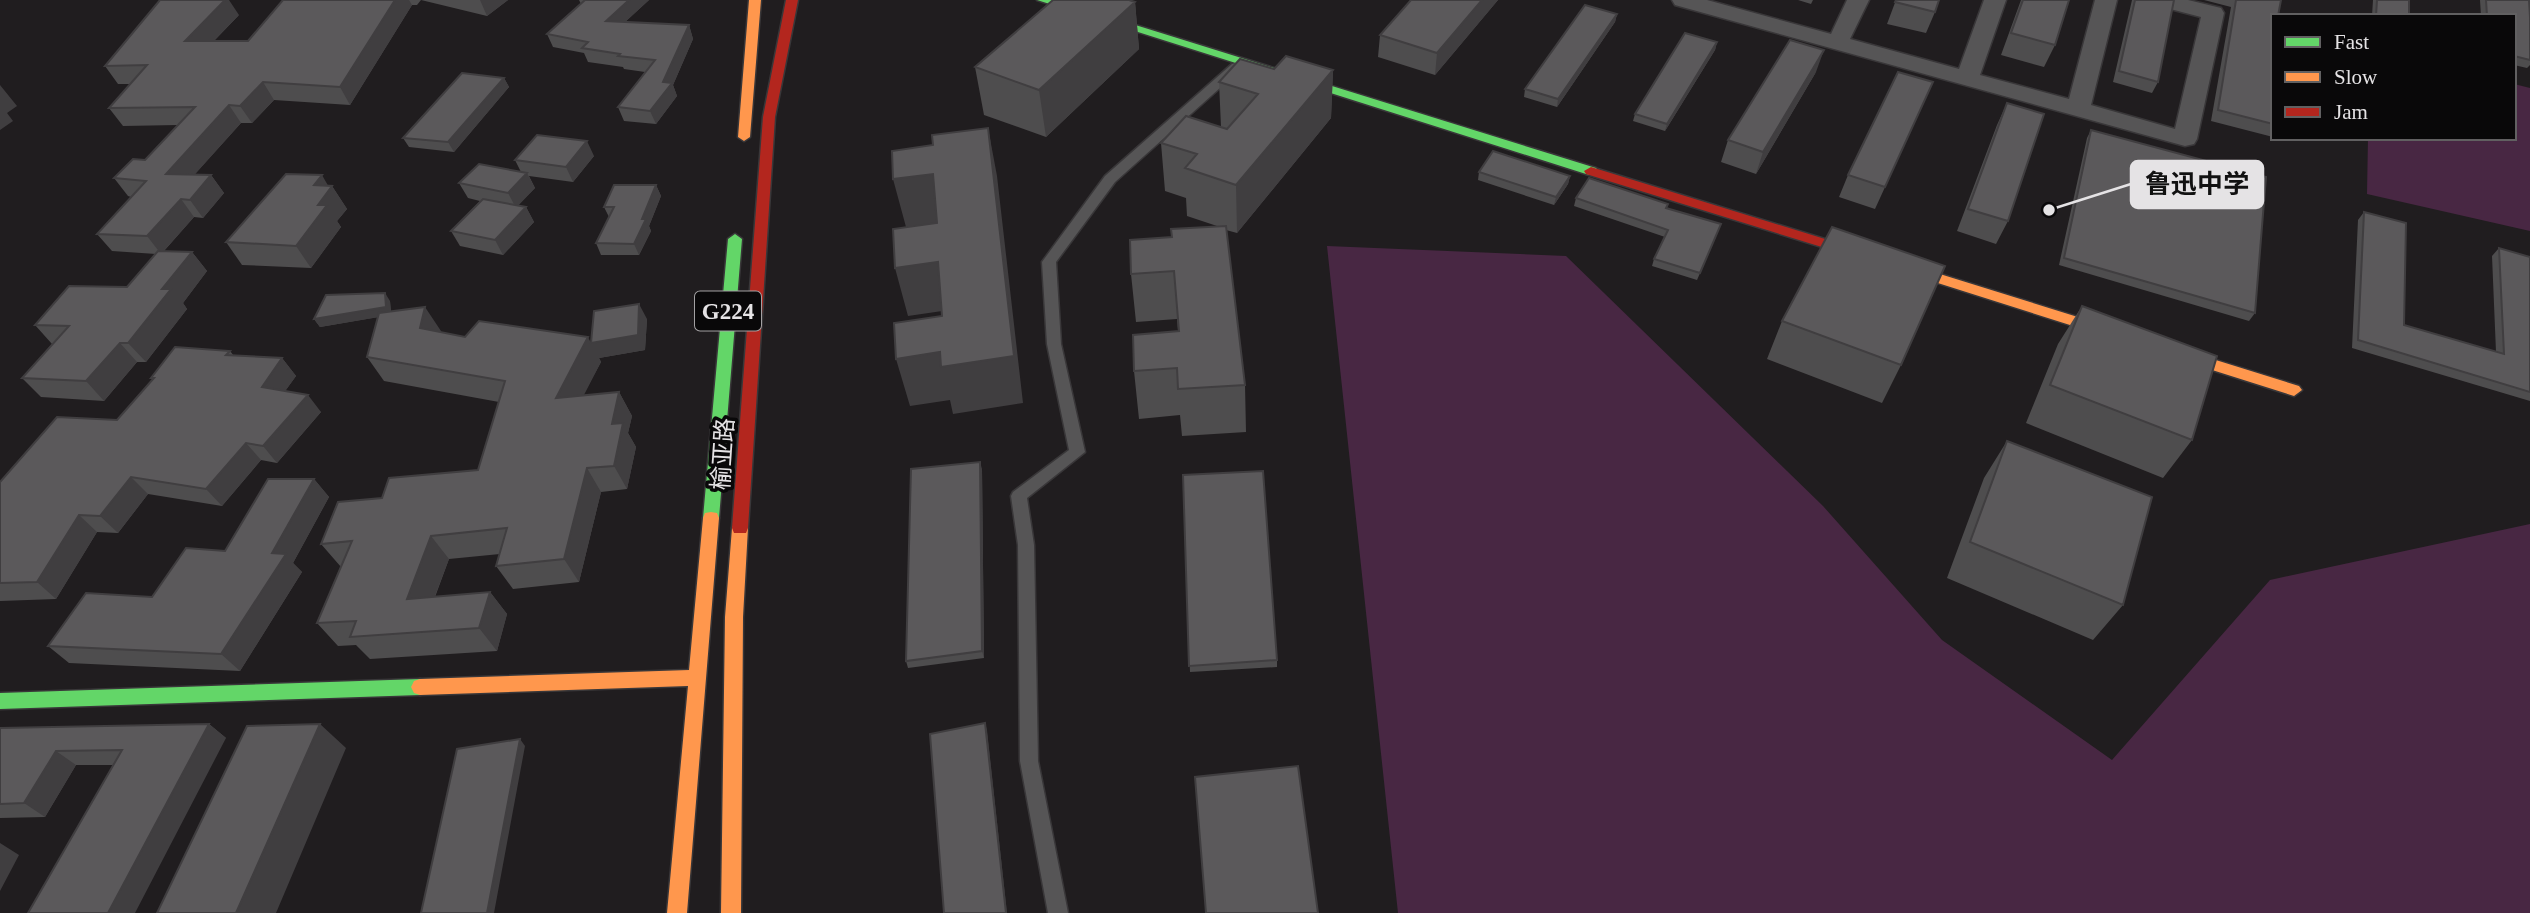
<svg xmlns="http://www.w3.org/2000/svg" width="2530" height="913" font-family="'Times New Roman','Noto Sans SC',serif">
<rect width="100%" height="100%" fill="#201d1f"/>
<path fill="#482743" d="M2514 84 2530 88V231L2367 194 2368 138H2514Z
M1327 246 1566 256 1823 506 1942 640 2112 760 2270 580 2530 524V913H1398Z"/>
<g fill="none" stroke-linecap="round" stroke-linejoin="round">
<g stroke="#393739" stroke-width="3">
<path id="lane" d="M1236 63 1242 67 1240 70 1115 182 1056 262 1061 344 1085 452 1027 498 1034 545 1038 761 1068 913H1048L1020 761 1018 545 1011 496 1013 492 1069 450 1047 344 1042 262 1105 176 1232 64Z"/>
</g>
<g stroke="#393739" stroke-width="3">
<path id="street" d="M1672 0H1707L1831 34 1847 0H1869L1850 39 1959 69 1984 0H2006L1980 75 2069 99 2095 0H2117L2091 105 2175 129 2201 17 2155 5 2152 0H2188L2221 8 2224 13 2197 139 2194 144 2185 146 1675 5Z"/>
</g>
<g stroke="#393739" stroke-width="3">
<path id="fast" d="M1037 0H1055L1596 168 1598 171 1591 175 1586 174Z
M735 234 742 239 719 518 717 523H705L703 518 728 239Z
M420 679 426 681 429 687 426 693 420 695 0 709V693Z"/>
</g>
<g stroke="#393739" stroke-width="3">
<path id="slow" d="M749 0H761L750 137 744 141 738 137Z
M1927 270 2299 386 2302 390 2294 396 1922 278 1920 275 1922 272Z
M711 512 717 513 719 518 687 913H667L688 686 420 695 414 693 411 687 414 681 420 679 689 670 703 518 705 513Z
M740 521 746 523 748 528 743 617 741 913H721L725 617 732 528 734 523Z"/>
</g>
<g stroke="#393739" stroke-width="3">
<path id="jam" d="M786 0H798L775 117 748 528 746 533H734L732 528 763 117Z
M1591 167 1932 272 1934 275 1932 278H1922L1586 174 1584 171Z"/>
</g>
<use href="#lane" fill="#565556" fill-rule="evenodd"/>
<use href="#street" fill="#565556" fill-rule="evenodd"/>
<use href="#fast" fill="#63d668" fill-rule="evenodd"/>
<use href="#slow" fill="#ff974d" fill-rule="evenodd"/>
<use href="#jam" fill="#b3261e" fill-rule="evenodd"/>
</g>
<path fill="#4e4d4e" d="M283 0H508L487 16 421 0 417 5H412L350 105 274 100 252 123H241L194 175H211L224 193 203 218 194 217 164 251 192 252 207 271 183 303 187 309 146 362H137L104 401 41 397 22 378 52 344 35 325 127 287 156 254 112 251 97 234 131 197 128 196 114 178 145 160 178 125 123 126 109 108 131 84H118L105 66 239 15 214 41H248Z
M579 0H649L625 22 689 25 693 39 673 85 677 96 656 124 624 121 618 107 645 72 624 69 623 67 588 62 584 53 553 47 547 34 581 4Z
M1411 0H1498L1435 75 1378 57 1380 35Z
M1798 0H1813L1811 4Z
M1896 0 1935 12 1926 33 1887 24Z
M2021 0H2069L2055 45 2044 67 2001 55Z
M2132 0H2174L2158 82 2152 93 2113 82Z
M2204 0H2281L2273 16V137L2211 121 2231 7Z
M2373 0H2409V16H2372Z
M2480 0H2529L2530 17V65L2527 68 2514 65V16H2481Z
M1135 2 1139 49 1046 137 984 115 975 67Z
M1617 14 1615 22 1557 107 1524 97 1525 89Z
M1717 42 1715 50 1665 131 1633 121 1635 114Z
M1274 69 1333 70 1331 118 1237 233 1226 230 1245 385 1246 432 1182 436 1180 415 1139 419 1134 371 1178 331 1177 319 1136 322 1131 274 1172 237 1217 226 1187 216 1186 198 1165 191 1161 143 1221 127 1219 82Z
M1816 72 1756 174 1721 162 1728 140Z
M504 78 509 87 454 152 409 147 403 138Z
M1933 82 1875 209 1839 197 1848 175Z
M2007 103 2008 221 1996 244 1957 231 1997 125Z
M2091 130 2255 313 2249 321 2059 265 2087 138Z
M594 156 573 182 529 176 535 188 518 205 526 207 534 222 503 255 460 246 451 231 480 201 468 198 459 183 521 172 515 160Z
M1479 172 1570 176 1568 184 1554 205 1478 180Z
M656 185 661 196 649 226 651 231 639 255H601L596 243 609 217 604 207Z
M329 186H332L347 209 337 221 341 227 311 268 242 265 226 242Z
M1576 198 1668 204 1667 208 1718 232 1697 280 1652 266 1654 259 1665 237 1574 206Z
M2364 212 2404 325 2496 352 2492 256 2499 248 2530 257V401L2352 348 2358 220Z
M390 301 391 312 440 332 465 337 591 342 647 319 645 350 599 358 601 362 583 395 619 392 632 416 628 433 636 447 627 489 601 492 579 582 513 589 496 566 500 554 449 559 435 597 490 592 507 614 497 651 370 659 356 645 338 646 317 623 341 567 321 544 382 498 478 470 499 402 384 381 367 357 378 317 320 327 314 319Z
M2082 306 2192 440 2163 478 2026 423 2058 344Z
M1782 321 1901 365 1882 403 1767 359Z
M230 351 234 356 282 358 296 376 285 391 321 412 277 463 261 460 222 506 148 494 118 533 97 532 56 599 0 601V482L117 420 153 380 151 378Z
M2007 441 2123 605 2093 640 1947 578 1984 478Z
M982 469 984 658 908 668 906 661Z
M1183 475 1277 660V667L1190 672Z
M314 479 329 497 293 563 302 572 240 671 69 663 48 646 152 597 225 551Z
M209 724 226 738 114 765H76L45 817 0 818V728Z"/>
<path fill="#403e40" d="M225 0H229L239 15 197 58 185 41Z
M395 0H409L412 5 350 105 340 87Z
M480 0H508L487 16Z
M629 0H649L611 35 606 21Z
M1482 0H1498L1435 75 1437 53Z
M1135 2 1139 49 1046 137 1039 90Z
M1617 14 1615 22 1557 107 1558 99Z
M689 25 693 39 673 85 677 96 656 124 650 111Z
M1717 42 1715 50 1665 131 1667 124Z
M1824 50 1816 72 1756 174 1763 152Z
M1333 70 1331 118 1237 233 1236 185Z
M504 78 509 87 454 152 448 142Z
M263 82 274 100 252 123 240 106Z
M0 85 17 106 7 113 13 121 0 130Z
M229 105 241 123 179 192 166 174Z
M988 128 997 176 1023 403 953 414 950 400 910 406 896 359 940 352Z
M587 141 594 156 573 182 566 167Z
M527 173 535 188 516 208 508 193Z
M933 174 944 222 906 227 893 179Z
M211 175 224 193 203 218 190 200Z
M322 175 330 189 332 186 347 209 337 221 341 227 311 268 296 246 318 205 314 185Z
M1570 176 1568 184 1554 205 1556 197Z
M656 185 661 196 649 226 651 231 639 255 634 244 642 219Z
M181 199 194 217 161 254 147 236Z
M526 207 534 222 503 255 495 240Z
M192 252 207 271 183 303 187 309 146 362 128 343 162 289Z
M938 262 949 310 908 316 895 268Z
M385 293 390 301 391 315 320 327 314 319Z
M639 304 647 319 645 350 599 358 601 362 570 422 556 398 588 337 591 343Z
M425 307 441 331 436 352 420 328Z
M120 343 137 362 104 401 86 381Z
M282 358 296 376 276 404 262 387Z
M619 392 632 416 628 433 636 447 627 489 614 466 612 424Z
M308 395 321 412 277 463 263 446Z
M246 443 261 460 222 506 206 489Z
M980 462 982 469 984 658 982 651Z
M587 468 601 492 579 582 564 559Z
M131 477 148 494 118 533 100 516Z
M314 479 329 497 293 563 302 572 240 671 221 654 272 553Z
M79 515 97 532 56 599 37 582Z
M431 536 449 559 425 622 407 599Z
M490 592 507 614 497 651 479 628Z
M985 723 987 730 1007 913H1006Z
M209 724 226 738 135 913H108Z
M320 724 346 748 276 913H236Z
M520 739 525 746 494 913H487Z
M56 751 76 765 45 817 24 803Z
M0 843 19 855 0 891Z"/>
<path fill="#5b595b" stroke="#403e40" stroke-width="2" d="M160 0H225L185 41H248L283 0H395L340 87 263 82 240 106 229 105 166 174 211 175 190 200 181 199 147 236 97 234 146 181 114 178 133 159 145 160 195 107 109 108 147 65 105 66Z
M585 0H629L606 21 689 25 663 82 672 83 650 111 618 107 655 60 618 56 620 54 582 48 588 42 547 34Z
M1053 0H1129L1135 2 1039 90 975 67Z
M1411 0H1482L1437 53 1380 35Z
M1896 0H1939L1935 12 1895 2Z
M2023 0H2069L2055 45 2011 33Z
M2135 0H2174L2158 82 2119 71Z
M2236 0H2281L2278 16H2273V124L2218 110Z
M2377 0H2409V16H2376Z
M2486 0H2529L2530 17V60L2514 56V16H2487Z
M1585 5 1617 14 1558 99 1525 89Z
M1685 33 1717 42 1667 124 1635 114Z
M1790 40 1824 50 1763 152 1728 140Z
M1286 56 1333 70 1236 185 1185 168 1197 154 1161 143 1186 116 1227 129 1258 94 1219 82 1240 59 1274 69Z
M1898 72 1933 82 1885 187 1848 175Z
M462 73 504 78 448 142 403 138Z
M2007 103 2044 114 2008 221 1968 209Z
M988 128 1014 356 941 367 940 352 896 359 894 323 942 316 938 262 895 268 893 229 937 223 933 174 893 179 892 151 933 145 932 135Z
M2091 130 2266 177 2255 313 2064 258Z
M537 135 587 141 566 167 515 160Z
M1493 151 1570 176 1556 197 1479 172Z
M479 164 527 173 508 193 459 183Z
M286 174 322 175 314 185 332 186 318 205H327L296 246 226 242Z
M1589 178 1668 204 1666 208 1721 224 1700 273 1654 259 1668 230 1576 198Z
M614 185H656L642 219H646L634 244 596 243 614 207H604Z
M483 199 526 207 495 240 451 231Z
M2364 212 2406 223 2404 325 2504 354 2499 248 2530 257V392L2358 340Z
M1226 226 1245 385 1178 389 1177 368 1134 371 1133 335 1179 331 1174 271 1131 274 1130 240 1172 237 1171 229Z
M1832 227 1945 266 1901 365 1782 321Z
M158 251 192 252 162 289H171L128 343H120L86 381 22 378 69 326 35 325 69 286 127 287Z
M385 293 386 307 314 319 326 295Z
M639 304 638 335 591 343 594 311Z
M2082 306 2217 356 2192 440 2050 385Z
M425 307 420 328 465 337 479 321 588 337 556 398 619 392 612 424 623 423 614 466 587 468 564 559 496 566 507 528 431 536 407 599 490 592 479 628 350 637 356 621 317 623 352 541 321 544 338 502 382 498 389 478 478 470 505 381 367 357 379 313Z
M175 347 230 351 226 355 282 358 262 387 308 395 263 446 246 443 206 489 131 477 100 516 79 515 37 582 0 583V482L57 417 117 420 154 378H151Z
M2007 441 2152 497 2123 605 1970 542Z
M980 462 982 651 906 661 911 469Z
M1263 471 1277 660 1189 666 1183 475Z
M268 479H314L272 553 286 554 221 654 48 646 86 593 152 597 186 548 225 551Z
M985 723 1006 913H944L930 734Z
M209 724 108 913H28L122 750 56 751 24 803 0 804V728Z
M320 724 236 913H157L247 726Z
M520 739 487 913H421L457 749Z
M1298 766 1318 913H1206L1195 777Z"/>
<g text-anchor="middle" stroke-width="7" stroke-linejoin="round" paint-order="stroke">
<rect fill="#090809" stroke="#a3a1a3" stroke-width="2" x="695" y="291.5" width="66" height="39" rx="5"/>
<g font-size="23" font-weight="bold" fill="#e5e3e5">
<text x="728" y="319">G224</text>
</g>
<g font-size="24" fill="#e5e3e5" stroke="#090809">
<text transform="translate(723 454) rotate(-86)" y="8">榆亚路</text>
</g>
</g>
<path fill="none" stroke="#e5e3e5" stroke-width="2.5" d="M2049 210L2131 184"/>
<circle fill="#e5e3e5" stroke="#090809" stroke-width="2.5" cx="2049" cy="210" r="7"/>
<rect fill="#e5e3e5" stroke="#e5e3e5" stroke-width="2.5" x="2131" y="161" width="132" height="47" rx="7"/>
<g font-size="26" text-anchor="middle" font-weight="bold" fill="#111">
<text x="2197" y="193">鲁迅中学</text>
</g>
<rect x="2271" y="14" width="245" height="126" fill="#090809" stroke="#616061" stroke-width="2"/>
<rect x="2285" y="37" width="35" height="10" fill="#63d668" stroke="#616061" stroke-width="2"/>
<text x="2334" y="49" font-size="21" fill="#e5e3e5">Fast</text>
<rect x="2285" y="72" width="35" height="10" fill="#ff974d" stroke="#616061" stroke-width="2"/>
<text x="2334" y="84" font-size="21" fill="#e5e3e5">Slow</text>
<rect x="2285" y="107" width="35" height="10" fill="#b3261e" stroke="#616061" stroke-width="2"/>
<text x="2334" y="119" font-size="21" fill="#e5e3e5">Jam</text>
</svg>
